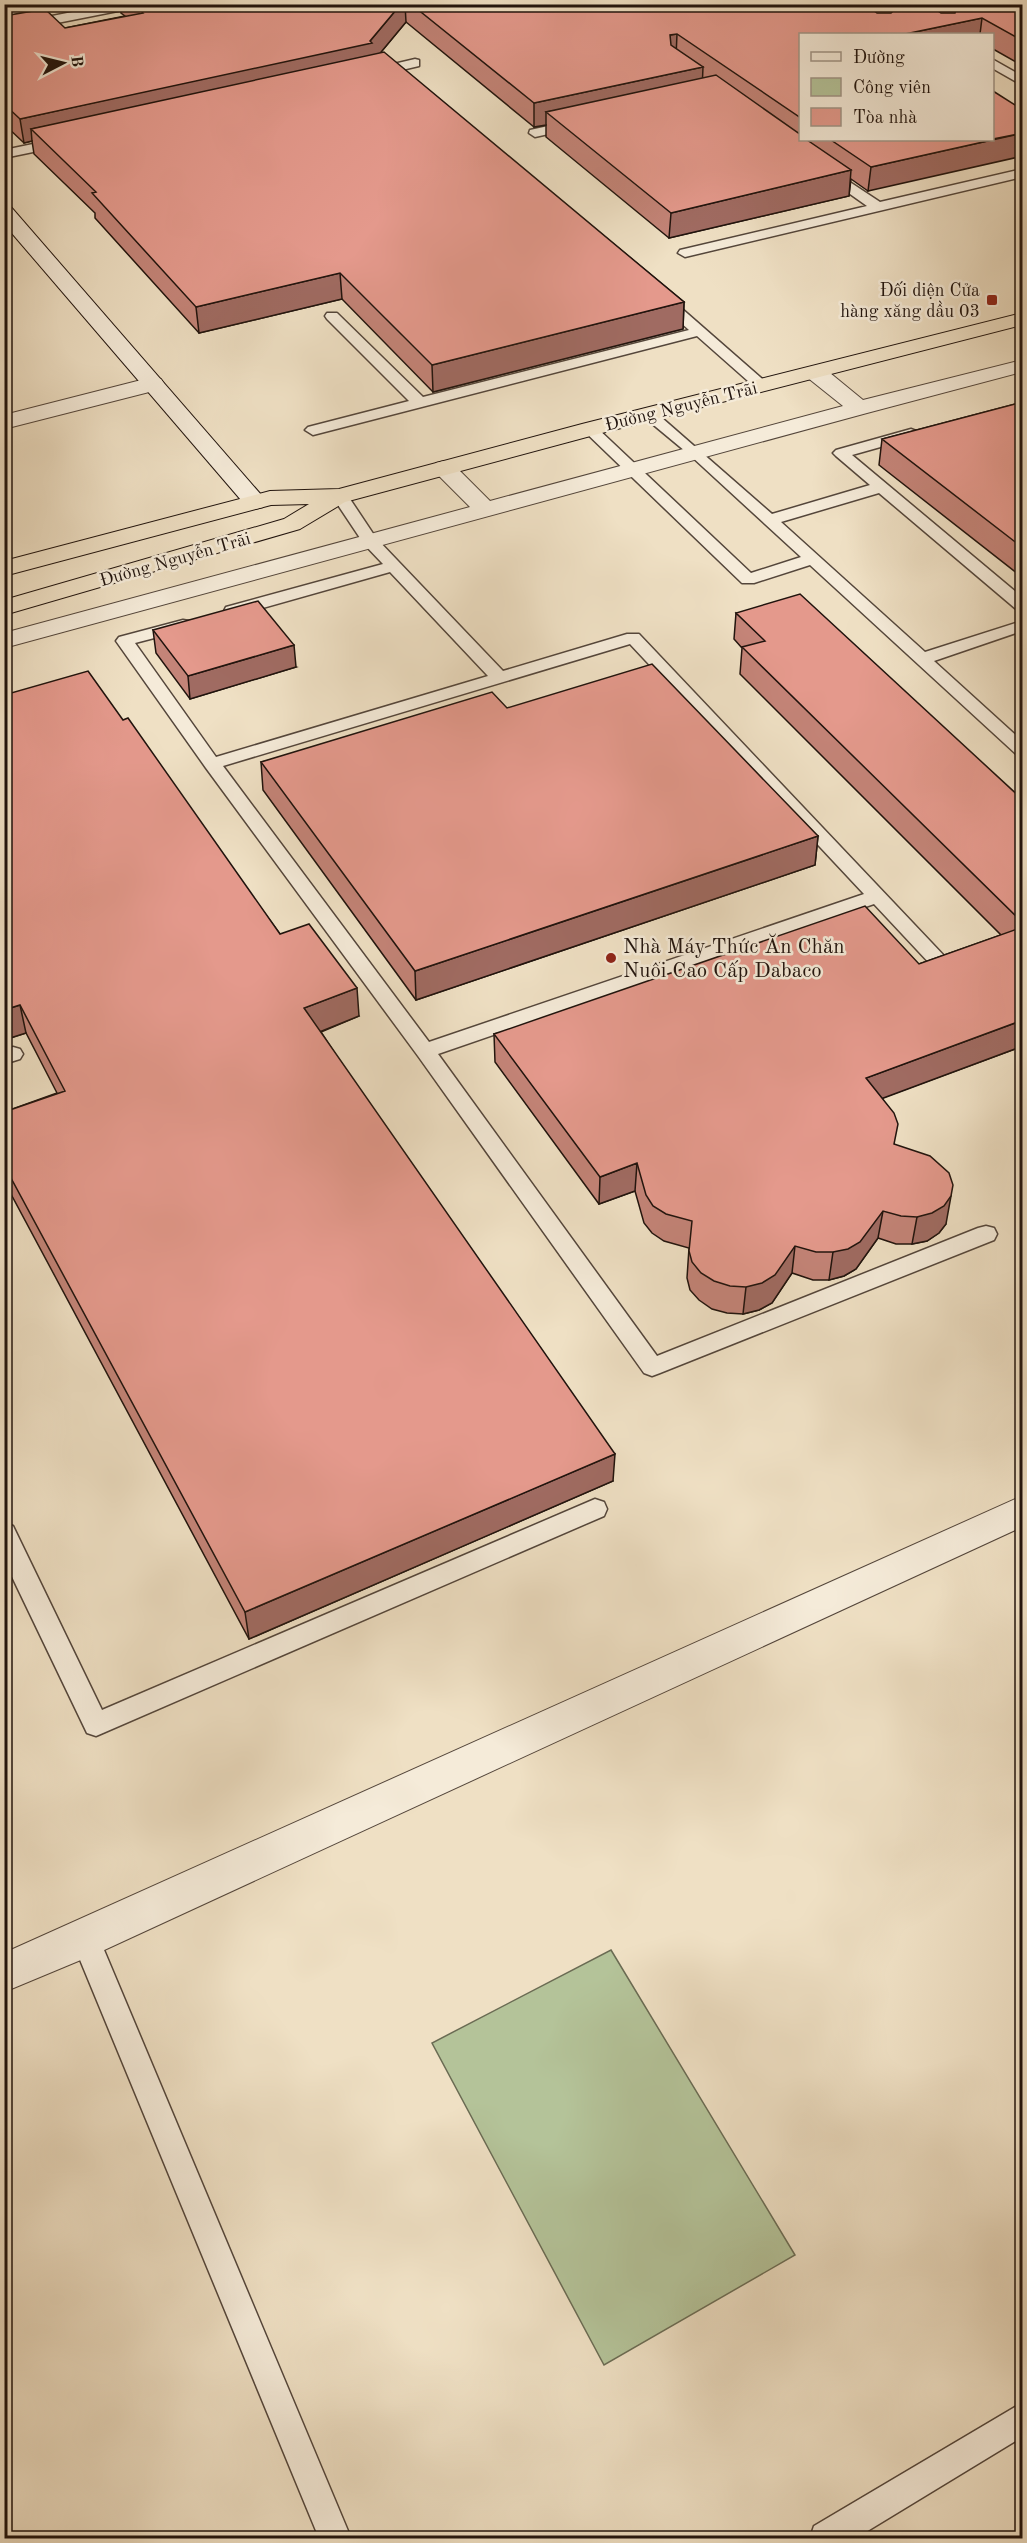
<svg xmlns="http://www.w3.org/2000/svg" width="1027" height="2543" font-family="'Old Standard TT',serif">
<rect width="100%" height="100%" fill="#efe0c4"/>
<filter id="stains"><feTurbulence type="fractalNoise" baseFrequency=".00333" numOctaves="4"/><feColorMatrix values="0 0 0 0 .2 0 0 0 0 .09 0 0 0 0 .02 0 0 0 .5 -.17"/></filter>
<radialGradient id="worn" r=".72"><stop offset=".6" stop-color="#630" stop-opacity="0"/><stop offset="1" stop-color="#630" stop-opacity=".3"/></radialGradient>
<path fill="#b4c399" stroke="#6a6b53" stroke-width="1.5" d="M611 1950 795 2255 604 2365 432 2043Z"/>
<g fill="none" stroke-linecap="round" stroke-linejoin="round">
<g stroke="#54463b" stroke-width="3">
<path id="lane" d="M32 4H60L4 16V9Z
M113 4 129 6 123 10 52 24 46 20 52 16Z
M415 59 419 60V66L372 77 366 73 368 70Z
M992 59 1022 76V85L992 68Z
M576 120 582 124 580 127 535 137 529 133 530 130Z
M62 138 68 142 67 145 4 158V150Z
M824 165 880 202 1022 169V177L685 257 678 253 680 250 867 206 819 172 817 169Z
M660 293 665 294 767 383 769 386 767 389H757L697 336 313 435 305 430 308 427 409 401 327 319 325 316 327 313H337L423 397 689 330 655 300 653 297 655 294Z
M649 409 654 411 772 514 870 485 836 456 833 453 836 450 911 429 916 431 919 434 916 437 852 455 1022 597V610L1016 609 879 493 781 522 925 652 1022 621V631L934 661 1022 741V755L1016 754 810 565 754 583H742L582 429 590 424 595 426 751 573 801 557 691 456 644 417 641 414Z
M340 491 346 493 376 538 503 671 627 634H639L949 961 946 966 939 968 932 966 874 904 438 1054 657 1356 978 1228 986 1226 994 1228 997 1234 994 1240 660 1373 652 1376 644 1373 418 1056 206 768 116 641 119 637 183 620 189 621 191 625 189 629 135 643 216 757 488 676 390 572 238 615H226L224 611 226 607 383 564 364 544 332 496ZM630 644 864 894 429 1042 223 766Z
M13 1047 20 1049 23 1054 20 1059 4 1064V1049Z
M595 1499 604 1502 607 1509 604 1516 96 1736 87 1733 4 1560V1523L13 1526 102 1710Z
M85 1925 95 1929 99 1938 351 2538H319L71 1938 75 1929Z
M1022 2403V2437L856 2538H810L814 2526Z"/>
</g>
<g stroke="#54463b" stroke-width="2">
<path id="street" d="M1022 360V372L867 413 4 648V633L470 507 436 473 433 468 436 463 444 461 452 463 490 501 843 406 808 378 805 373 808 368 816 366 824 368 863 400Z
M153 377 161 379 164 384 161 389 4 429V415Z
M1022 1496V1527L100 1952 4 1992V1953Z"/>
</g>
<g stroke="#20130d" stroke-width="2">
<path id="secondary" d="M4 205 11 207 263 497 267 502 263 507 255 509 247 507 4 224Z"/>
</g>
<g stroke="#20130d" stroke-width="2">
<path id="highway" d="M1022 313V325L598 434 345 502 300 529 4 615V600L284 519 309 504 271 505 4 576V561L270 491 339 489 582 424Z"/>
</g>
<use href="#lane" fill="#f5ebd9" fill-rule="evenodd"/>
<use href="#street" fill="#f5ebd9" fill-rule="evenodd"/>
<use href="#secondary" fill="#f5ebd9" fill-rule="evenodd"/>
<use href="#highway" fill="#efe0c4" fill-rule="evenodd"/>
</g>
<path fill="#c48478" stroke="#20130d" stroke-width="1.5" d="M120 4H1023V66L993 49V34H801V140H993L868 191 851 179 849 196 669 238 546 137V125L534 127 406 22 381 52 684 302 683 329 433 392 342 299 199 333 95 218V213L34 154 32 141 24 143 6 126H4V16L65 28 125 16 121 13Z
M1023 402V578L879 465 882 439Z
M736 613 1023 800V1046L882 1098 894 1144 946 1224 939 1233 927 1241 912 1244H896L878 1238 856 1269 844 1276 829 1280H813L792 1273 772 1303 759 1310 743 1314 727 1313 712 1309 699 1300 690 1290 687 1278 689 1248 664 1241 652 1233 644 1223 635 1191 599 1204 495 1062 494 1034 919 964 1001 935 740 674 742 648 734 639Z
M153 630 296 667 190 699 156 653Z
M507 708 818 836 815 865 416 1000 263 790 261 762Z
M123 720 280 934 359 1016 321 1032 613 1481 249 1639 4 1181V1112L57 1093 26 1033 4 1040Z"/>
<path fill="#a06b62" stroke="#20130d" stroke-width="1.5" d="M401 4H405L406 22 372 63 31 129 32 141 24 143 20 119 370 41Z
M919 4H943L942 11 920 16Z
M982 18 980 34H905Z
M677 34 676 57 669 59 670 35Z
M703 67 702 91 546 112V125L534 127V103Z
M1023 133V156L868 191 871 167Z
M851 170 849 196 669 238 671 213Z
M340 273 342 299 199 333 196 307Z
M684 302 683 329 433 392 432 365Z
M294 645 296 667 190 699 188 676Z
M818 836 815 865 416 1000 415 971Z
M357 988 359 1016 307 1037 304 1008Z
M20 1005 26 1033 4 1040V1010Z
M1023 1020V1046L862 1106 866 1078Z
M637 1163 635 1191 599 1204 600 1177Z
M951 1196 946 1224 939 1233 927 1241 912 1244 917 1217Z
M883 1211 878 1238 856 1269 844 1276 829 1280 833 1252Z
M795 1246 792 1273 772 1303 759 1310 743 1314 746 1287Z
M615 1454 613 1481 249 1639 245 1612Z"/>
<path fill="#e4998c" stroke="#20130d" stroke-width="1.5" d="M134 4H401L370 41 372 43 20 119 4 104V16L45 9 65 28 143 13Z
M411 4H865L877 13H891L893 11 884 4H928L941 13H955L956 9 949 4H1023V41L982 18 905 34H801V118L677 34 670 35 671 45 703 67 534 103Z
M384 52 684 302 432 365 340 273 196 307 92 193 96 192 31 129Z
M716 75 801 135V140H807L851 170 671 213 546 112Z
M993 91 1023 110V133L993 139Z
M831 140H992L871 167Z
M1023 402V548L882 439Z
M800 594 1023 800V923L742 647 765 641 736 613Z
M258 601 294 645 188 676 153 630Z
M652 664 818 836 415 971 261 762 492 692 507 708Z
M88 671 123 720 128 718 280 934 309 924 357 988 304 1008 615 1454 245 1612 4 1165V1112L65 1091 20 1005 4 1010V695Z
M865 906 919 964 1023 927V1020L866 1078 894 1113 898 1124 894 1144 930 1156 949 1173 953 1185 951 1196 944 1206 932 1213 917 1217 901 1216 883 1211 860 1242 848 1249 833 1252H816L795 1246 775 1275 762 1283 746 1287 730 1286 714 1281 701 1273 692 1262 689 1251 692 1221 666 1214 653 1206 646 1195 637 1163 600 1177 494 1034Z"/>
<g fill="#8f2418" stroke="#f5ebd9" stroke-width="2">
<rect x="986" y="294" width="12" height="12" rx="3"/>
<circle cx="611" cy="958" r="6"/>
</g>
<g text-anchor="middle" stroke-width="5" stroke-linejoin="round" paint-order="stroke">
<g font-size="18" fill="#20130d" stroke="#f5ebd9" text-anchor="end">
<text x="980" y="296">Đối diện Cửa<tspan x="980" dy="21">hàng xăng dầu 03</tspan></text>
</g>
<g font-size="18" fill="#20130d" stroke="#f5ebd9">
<text transform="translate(681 406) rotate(-14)" y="6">Đường Nguyễn Trãi</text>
<text transform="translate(175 559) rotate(-16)" y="6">Đường Nguyễn Trãi</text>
</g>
<g font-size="21" fill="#20130d" stroke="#f5ebd9" text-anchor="start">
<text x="623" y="953">Nhà Máy Thức Ăn Chăn<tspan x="623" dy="24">Nuôi Cao Cấp Dabaco</tspan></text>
</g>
</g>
<rect width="1027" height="2543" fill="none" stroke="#efe0c4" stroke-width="24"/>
<rect x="6" y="6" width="1015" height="2531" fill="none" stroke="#20130d" stroke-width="3"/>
<rect x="12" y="12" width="1003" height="2519" fill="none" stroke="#20130d" stroke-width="1.5"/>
<rect x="799" y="33" width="195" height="108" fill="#f5ebd9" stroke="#a09587" stroke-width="1.5"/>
<rect x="811" y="52" width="30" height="9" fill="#f5ebd9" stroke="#a09587" stroke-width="1.5"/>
<text x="853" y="63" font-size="18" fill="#20130d">Đường</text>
<rect x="811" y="78" width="30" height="18" fill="#b4c399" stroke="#a09587" stroke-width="1.5"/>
<text x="853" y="93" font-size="18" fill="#20130d">Công viên</text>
<rect x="811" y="108" width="30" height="18" fill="#e4998c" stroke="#a09587" stroke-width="1.5"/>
<text x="853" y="123" font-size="18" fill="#20130d">Tòa nhà</text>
<g transform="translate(63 63) rotate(83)" stroke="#f5ebd9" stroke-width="4.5" paint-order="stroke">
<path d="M0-4.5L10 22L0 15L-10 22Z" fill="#20130d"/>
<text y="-9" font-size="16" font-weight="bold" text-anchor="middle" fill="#20130d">B</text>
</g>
<rect width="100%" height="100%" filter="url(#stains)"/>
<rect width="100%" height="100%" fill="url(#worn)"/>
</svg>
